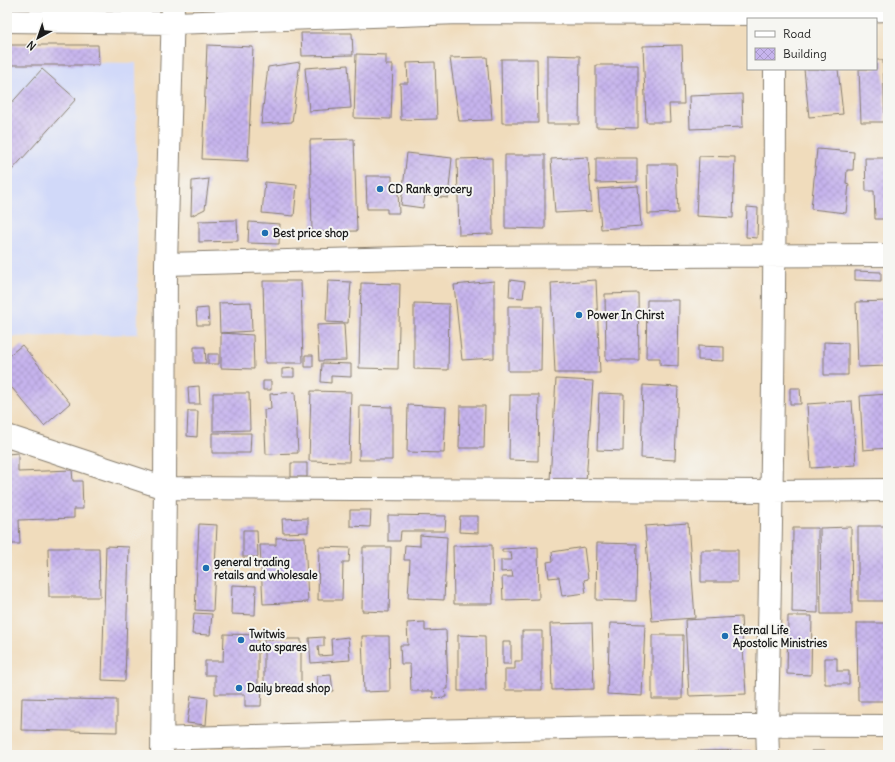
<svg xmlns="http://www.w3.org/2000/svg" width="895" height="762" font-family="Delius,sans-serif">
<defs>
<pattern id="building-cross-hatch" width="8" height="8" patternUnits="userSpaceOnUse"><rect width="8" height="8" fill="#c6b4ed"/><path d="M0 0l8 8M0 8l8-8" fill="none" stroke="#aa9acb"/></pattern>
</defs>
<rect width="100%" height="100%" fill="#f6f6f2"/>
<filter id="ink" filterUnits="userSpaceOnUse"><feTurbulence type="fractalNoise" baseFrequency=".025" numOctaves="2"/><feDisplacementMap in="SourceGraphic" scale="8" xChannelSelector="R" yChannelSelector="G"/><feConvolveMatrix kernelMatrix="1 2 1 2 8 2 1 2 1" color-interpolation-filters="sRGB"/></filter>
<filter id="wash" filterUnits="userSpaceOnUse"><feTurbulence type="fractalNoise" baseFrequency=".012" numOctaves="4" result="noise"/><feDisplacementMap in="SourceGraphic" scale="16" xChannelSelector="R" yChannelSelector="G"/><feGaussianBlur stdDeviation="0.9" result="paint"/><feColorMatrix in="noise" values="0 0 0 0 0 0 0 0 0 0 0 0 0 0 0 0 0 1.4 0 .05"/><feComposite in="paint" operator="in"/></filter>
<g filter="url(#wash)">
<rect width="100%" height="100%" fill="#f0dcbc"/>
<path fill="#d1d9f9" d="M7 61 136 63 138 334 7 337Z"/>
<g id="blocks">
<path fill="url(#building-cross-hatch)" d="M301 33H352L353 55 302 56Z
M7 45H98L99 65H7Z
M207 45 253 47 248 161 202 159Z
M682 45 684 104H669L670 122H646L643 46Z
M356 54 386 55V65H393L391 119 354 118Z
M547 55 580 56 579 124H547Z
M487 57 492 120 459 121 450 58Z
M501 59H537L538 123H502Z
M876 60H883L885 122H861L859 69H876Z
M300 62 292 122 261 124 268 67Z
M435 62 437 119 401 120 400 83H408L407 63Z
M348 65 351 108 309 111 305 68Z
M596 65H638V128L596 127Z
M42 69 76 99 12 170 7 165V108Z
M804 69H838L843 114 809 117Z
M742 94 743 127 690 129 689 96Z
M354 139 357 231 312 232 310 140Z
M817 149 854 152 853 170H847L846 183 849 184 846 213 811 209Z
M407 153 452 158 448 198 425 195 423 208 401 205Z
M505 155H545V229L505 228Z
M699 156 735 157 733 218 696 216Z
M588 157 592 211 555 213 551 159Z
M492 158 493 234 459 235 457 159Z
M596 158H637V182L596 183Z
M865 158H888V219H875L874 191H866Z
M647 164H676L678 213 648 214Z
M366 176H392V191H398L399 213H387V209H367Z
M209 179 205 209 191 216 192 181Z
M265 182 297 185 294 216 262 213Z
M638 186 641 226 601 229 598 189Z
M747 207 758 208 757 238 746 237Z
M237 220 238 241 199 242V221Z
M249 222 280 224 279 244 248 243Z
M855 271 881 272V281L855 280Z
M510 280 525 282 523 298 509 297Z
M596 280 600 373H555L551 283Z
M263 281H301L303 363H265Z
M328 281 351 282 348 323 326 322Z
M494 281V358L462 360 454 285Z
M361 283 400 284 398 369 359 368Z
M638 293 639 360H606L605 294Z
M647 300H679L678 366 660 365V358H646Z
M888 301V366L858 367 856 302Z
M251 302 252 331 220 333 219 303Z
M414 303 449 304 448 370 414 369Z
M508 306H542L541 371H508Z
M208 308 209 325H197L196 309Z
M344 324 346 360 319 361 317 325Z
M221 333 253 335 254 369 221 368Z
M824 342 848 343V375H824Z
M22 345 70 403 44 426 7 382V357Z
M698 346 724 347V361L698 360Z
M194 347H205L206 363H194Z
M208 354H219V364H208Z
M305 355H313V367H305Z
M322 363 351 364V377L331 376V383L321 382Z
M294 368V377H282V369Z
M556 379 593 381 586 482 550 480Z
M263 381H271V390H263Z
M643 385 678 387 675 460 641 458Z
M199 386 200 404H189L188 387Z
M790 388H800L801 404H790Z
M311 391 351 392 349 462 309 461Z
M295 392 298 453 266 454 264 410 271 409 270 394Z
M213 393H249L250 430 213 431Z
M599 393 624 394 623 451 597 450Z
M888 394V448L863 450 860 396Z
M510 395H539L538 461 509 460Z
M852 401 856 465 811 468 807 404Z
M408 405 446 407 444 453 407 452Z
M360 406 392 407V460H359Z
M460 406H485L484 448H459Z
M188 411H198L197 437 187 436Z
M212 433H251L250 453H212Z
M18 453V472L72 470 73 481H82L83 509H74V518L19 520 20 544H7V454Z
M291 463H307V477H291Z
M350 510H371L370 527 350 526Z
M388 515 446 516 445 531H401L400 541H388Z
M460 516H478V533L459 532Z
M308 518V532L283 533 282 519Z
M688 523 695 618 652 621 645 526Z
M199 524 217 525 213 611 195 610Z
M858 526H888V601H858Z
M851 527 852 614H821L820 528Z
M793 528H818V613L792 612Z
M243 530H257L258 557H243Z
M420 535 447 537 444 600 408 598 410 560H404L405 545 420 546Z
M305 537 308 602 263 604 260 545H276V538Z
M597 543 637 544 636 601 596 600Z
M492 545 493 604H454L453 546Z
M106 546 129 547 125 681 102 680Z
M319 547 350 548 349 562H343L342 600H318Z
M363 547H391L389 612 362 611Z
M538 547 539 599 503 600 502 577H513L512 571 501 572V560H512L511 552H502V549Z
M584 547 588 579 584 580 586 593 562 596 559 577 549 578 547 562 553 561 552 552Z
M48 548H99L100 597H49Z
M701 550H738V582H701Z
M232 585 256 586 255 615 231 614Z
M194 613 212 614 210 635 192 634Z
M788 616H812L811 675 787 674Z
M741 617 746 694 689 696 685 620Z
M425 622V631L446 630 448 689H445L446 697 433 698V691H411L410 664H401L400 645H408L407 623Z
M592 623 594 689 552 690 550 624Z
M610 623 645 624 642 696 607 694Z
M857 623H888V701H858Z
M522 631H542V690H505V669H515V661H522Z
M224 634 258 635V687H262L261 706H245V694H215V675H205V661H223Z
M458 635 485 636 486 691H458Z
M652 635H683L682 699H652Z
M362 636H389L390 691 364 692Z
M324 637V646H318L319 656 332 655 331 639 348 637 350 660 311 663 309 638Z
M264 639H301V685H264Z
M503 642H511V664H503Z
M825 658H837V671H849V684H825Z
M331 675 333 691 318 693 317 676Z
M191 696 208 698 206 725 187 723Z
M22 698 117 700V732L21 730Z
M750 750V755H695V751Z
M811 751H826V755H811Z"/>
</g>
</g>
<g filter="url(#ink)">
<use href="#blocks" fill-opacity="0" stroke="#867c6c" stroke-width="1"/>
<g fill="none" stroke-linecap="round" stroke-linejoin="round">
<g stroke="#867c6c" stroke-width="24">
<path id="minor" d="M7 21 173 23 459 13 775 14 888 10
M166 264 442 257 888 255
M7 436 165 488 773 491 888 490
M162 739C404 731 646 724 888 726
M162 755 165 488 166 264 173 7
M768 755 767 725C772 506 775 288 775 69"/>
</g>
<use href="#minor" stroke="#fff" stroke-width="22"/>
</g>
</g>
<g fill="#1f6fb2" stroke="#f6f6f2" stroke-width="1.5">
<circle cx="380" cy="189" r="4"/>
<circle cx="265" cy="233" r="4"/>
<circle cx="579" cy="315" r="4"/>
<circle cx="206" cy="568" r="4"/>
<circle cx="725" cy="636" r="4"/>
<circle cx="241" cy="640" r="4"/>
<circle cx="239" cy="688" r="4"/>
</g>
<g text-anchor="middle" stroke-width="4" stroke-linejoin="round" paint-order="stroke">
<g font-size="11" font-weight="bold" fill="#1c1c1c" stroke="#f6f6f2" text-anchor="start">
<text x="388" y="193">CD Rank grocery</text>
<text x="273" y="237">Best price shop</text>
<text x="587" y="319">Power In Chirst</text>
<text x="214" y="566">general trading<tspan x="214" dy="13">retails and wholesale</tspan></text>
<text x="733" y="634">Eternal Life<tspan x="733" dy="13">Apostolic Ministries</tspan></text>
<text x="249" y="638">Twitwis<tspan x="249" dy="13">auto spares</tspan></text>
<text x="247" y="692">Daily bread shop</text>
</g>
</g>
<rect width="895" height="762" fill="none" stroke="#f6f6f2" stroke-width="24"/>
<rect x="747" y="18" width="130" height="52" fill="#f6f6f2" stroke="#9f9f9c"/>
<rect x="755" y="31" width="20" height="6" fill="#ffffff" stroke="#9f9f9c"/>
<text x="783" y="38" font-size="12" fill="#1c1c1c">Road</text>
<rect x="755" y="48" width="20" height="12" fill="url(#building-cross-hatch)" stroke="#9f9f9c"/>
<text x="783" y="58" font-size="12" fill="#1c1c1c">Building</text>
<g transform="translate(38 38) rotate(220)" stroke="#f6f6f2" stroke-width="3" paint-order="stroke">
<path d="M0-3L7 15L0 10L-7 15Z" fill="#1c1c1c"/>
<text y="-6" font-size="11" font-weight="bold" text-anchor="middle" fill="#1c1c1c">N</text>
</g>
</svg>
